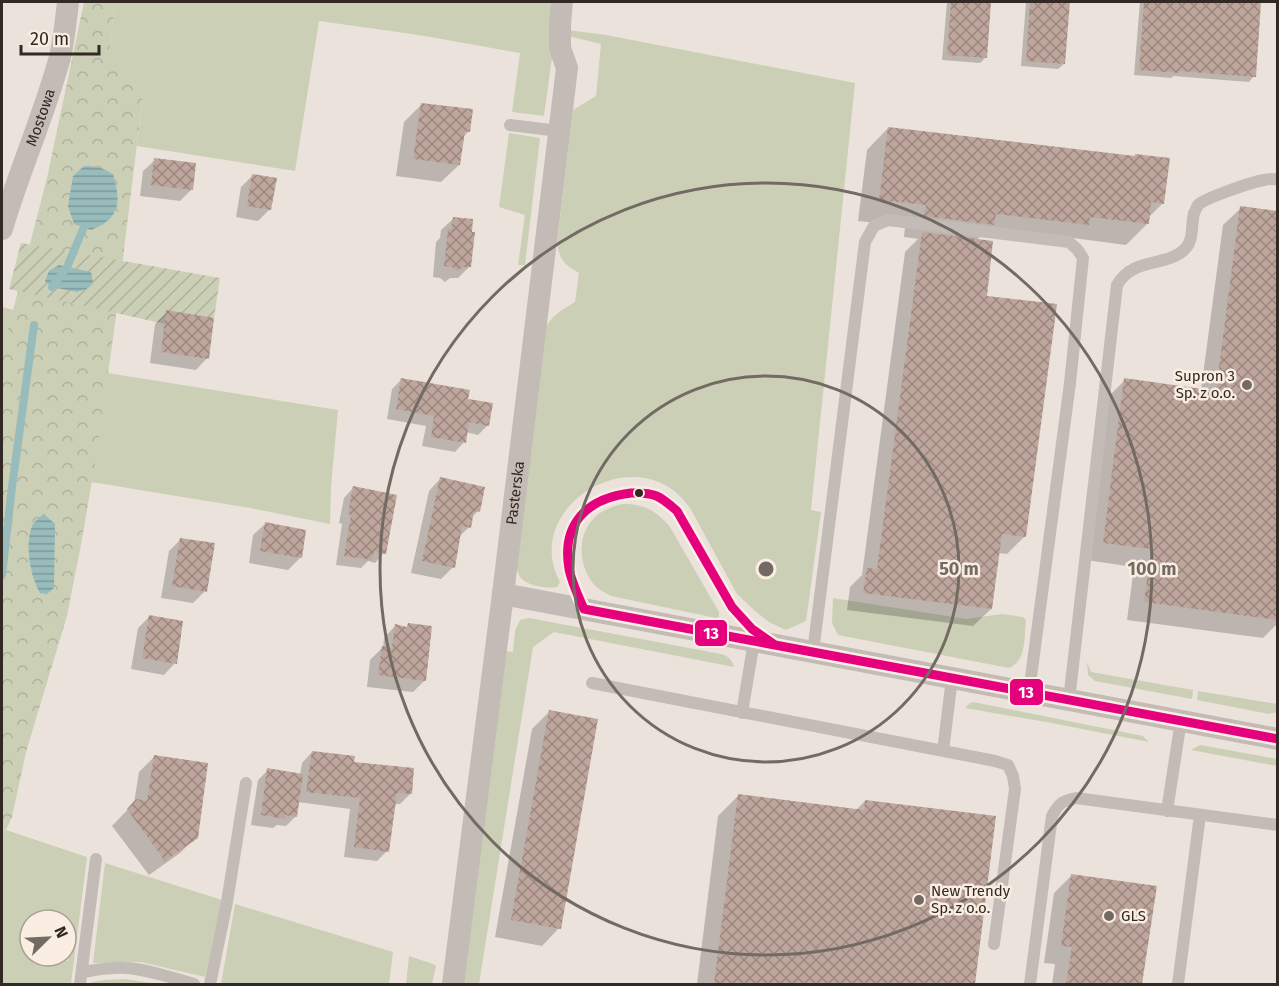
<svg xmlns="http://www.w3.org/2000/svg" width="1279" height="986" font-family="'Fira Sans',sans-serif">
<defs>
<pattern id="forest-crowns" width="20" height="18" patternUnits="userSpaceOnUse" patternTransform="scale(1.5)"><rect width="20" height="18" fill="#cbcfb5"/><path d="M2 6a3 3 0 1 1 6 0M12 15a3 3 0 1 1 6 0" fill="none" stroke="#afb29c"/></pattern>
<pattern id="garden-furrows" width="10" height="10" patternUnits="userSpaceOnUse" patternTransform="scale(1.5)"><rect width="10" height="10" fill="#cbcfb5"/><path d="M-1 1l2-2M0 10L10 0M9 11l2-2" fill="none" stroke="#afb29c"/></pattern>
<pattern id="water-rules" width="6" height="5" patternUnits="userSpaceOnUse" patternTransform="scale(1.5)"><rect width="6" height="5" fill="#98bcbc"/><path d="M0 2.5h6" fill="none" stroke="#7d9999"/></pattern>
<pattern id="building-cross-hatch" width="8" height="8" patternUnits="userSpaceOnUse" patternTransform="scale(1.5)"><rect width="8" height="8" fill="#bea69d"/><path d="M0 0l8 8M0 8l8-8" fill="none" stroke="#9b8780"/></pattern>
</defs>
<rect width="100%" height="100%" fill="#ebe3db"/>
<path fill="#cbcfb5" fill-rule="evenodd" d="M115 2H554L553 50 544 116 512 112 520 53 419 35 319 21 295 171 137 146 143 95 109 53Z
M568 30 606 35 855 83 811 510 821 512 806 621 786 630 769 622 755 611 737 594 690 508C639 434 519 506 560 582L557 587C548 589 529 586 522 579 518 575 517 570 516 564L546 327C553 314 564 309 575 302L579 273C564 264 560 261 557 243L573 110 596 96 601 44 568 36Z
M509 133 540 138 525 265H518L525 215 499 207Z
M2 307 80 327 76 368 338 410 331 487 330 524 250 508 30 472 2 466Z
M622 504C645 504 655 510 670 527L719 612V617L716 618 611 596C604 592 597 589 592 582 577 561 577 529 600 513 607 509 614 506 622 504Z
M833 598 966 619 1002 614 1023 617 1026 620C1024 637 1027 661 1009 668L838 635 832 623Z
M529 618 721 654C728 656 732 659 734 667L554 632 533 647 479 984H461L505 651 513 652 515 631 520 620Z
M1087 662 1091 672 1193 690 1192 699 1095 681 1088 675Z
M1198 691 1277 704V712L1269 714 1197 700Z
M973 702 1143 736 1149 742 1046 722 965 708 970 703Z
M1200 745 1277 759V766L1191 750Z
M6 830 87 857 71 984H2V831ZM30 920H66V940L72 942 68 961 50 956H30Z
M105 863 222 900 205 977 141 962 93 963Z
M235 904 393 952 389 984H221Z
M409 956 433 964 436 966 432 984H406Z
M125 979 158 984H91L92 982 105 980Z"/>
<path fill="url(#forest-crowns)" d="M84 2H115L109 53 143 95 114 331 97 451 82 539 67 616 26 752 12 817 6 830 2 831V353L47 178Z"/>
<path fill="url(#garden-furrows)" d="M21 243 220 278 214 318 165 324 9 289Z"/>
<path fill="url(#water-rules)" d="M84 166C96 166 103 168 113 174 121 202 121 218 91 230L74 224 68 206 73 176Z
M59 265 91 272 93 283 86 289 77 292 52 287 45 281 49 271Z
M44 514 55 524 54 588 47 594 40 593C30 576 24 542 33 524 36 520 40 517 44 514Z"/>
<path fill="#0003" d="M947 2H989L985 58 980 63 942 60Z
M1026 2H1068L1064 64 1058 69 1021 66Z
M1140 2H1260L1254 76 1249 82 1173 76 1172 78 1134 75Z
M421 105 469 131 463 137 459 165 441 182 396 176 404 122Z
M888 128 1163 203 1148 218 1147 224 1126 245 1073 238 981 236 976 241 1024 537 1007 554 998 553 991 609 973 626 847 610 850 587 862 575 905 252 918 239 904 237 905 226 858 221 867 150Z
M155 160 192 189 180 201 140 196 143 171Z
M253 175 270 209 258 221 236 217 241 187Z
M1241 208 1278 213V623L1263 638 1127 620 1134 567 1086 560 1107 398 1125 380 1201 390 1223 225Z
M453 219 470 266 458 278H450L445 282 440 278 433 277 436 242 440 238 441 230Z
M167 312 207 358 196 370 150 363 155 324Z
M401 380 467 401 488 425 478 435 466 432 464 442 455 452 422 446 426 426 387 419 392 389Z
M440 479 478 511 471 518 469 527 458 538 453 567 441 579 411 573 429 491Z
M353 488 384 553 375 563 368 561 361 568 336 565 342 524 339 523 344 498Z
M265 524 304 531 300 558 288 570 249 563 253 535Z
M181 539 205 591 193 603 161 598 169 551Z
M150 616 175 663 164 675 131 669 138 628Z
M409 625 425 680 413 692 367 687 370 660 383 647 384 638 395 626 406 628Z
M549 712 559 928 542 946 495 937 532 729Z
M312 752 352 763 410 794 400 804H394L387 851 377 861 344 857 350 809 298 802 296 816 286 826 277 825 273 828 251 825 258 780 268 770 300 775 302 763Z
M154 757 196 837 180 853 149 875 112 826 134 803 139 772Z
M739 795 856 810 865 801 994 818 973 984H697L718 816Z
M1072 875 1155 887 1141 984H1052L1055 964 1044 963 1054 893Z"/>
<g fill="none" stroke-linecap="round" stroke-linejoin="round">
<path stroke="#98bcbc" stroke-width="8" d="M52 287 67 267 84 227
M2 575 12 487 34 325"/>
</g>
<path fill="url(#building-cross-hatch)" d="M951 2H991L987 58 947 55Z
M1030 2H1070L1065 64 1026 61Z
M1144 2H1261L1256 77 1179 71V73L1139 70Z
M421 103 473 109 470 132 465 131 460 165 413 159Z
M888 127 1135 156V154L1170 158 1164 204 1151 202 1149 224 1090 217 1089 225 996 214 994 225 924 216 926 205 879 200Z
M154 158 196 163 193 190 151 185Z
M252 174 277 178 271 210 247 206Z
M1240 206 1278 211V620L1144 602 1151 549 1103 543 1124 378 1216 391Z
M453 217 473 219 472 232H475L471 267H463L457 271 452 267 444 266 448 229H451Z
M922 232 993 241 987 296 1057 304 1026 537 1002 534 992 609 863 593 867 568 877 569Z
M166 310 214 318 209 359 161 352Z
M401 378 470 390 468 399 493 403 489 426 469 422 466 443 431 437 434 416 396 409Z
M440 477 485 487 480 512 474 511 471 528 462 526 455 568 422 561Z
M353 486 397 495 386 554 374 551 372 560 344 556 351 515 348 514Z
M265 522 306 530 302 558 260 551Z
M180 538 215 543 207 592 172 586Z
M149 615 183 621 177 664 142 658Z
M408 623 432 626 426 681 378 675 382 646 392 648 395 624 407 627Z
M549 710 598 719 561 929 511 920Z
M312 751 355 756 354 762 414 768 412 794 397 793 389 852 354 847 360 798 306 792Z
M154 755 208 763 198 838 165 861 127 809 136 799 147 801Z
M267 768 303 774 297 817 285 815V819L261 815Z
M738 794 864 810 865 800 996 816 975 984H714Z
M1071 874 1157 886 1142 984H1066L1072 947 1061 946Z"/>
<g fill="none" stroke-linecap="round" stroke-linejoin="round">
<path stroke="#c3bbb5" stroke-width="12" d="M510 125 559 131
M584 609C576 591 567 573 568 552 569 515 596 495 631 493 643 492 657 494 667 501 670 504 673 508 677 511L732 607 752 629 765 638
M813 652 865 242 874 226 888 220 1069 242 1077 249 1083 258 1070 383 1029 692
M592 683 995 761 1008 765 1013 776 1015 789 994 944
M1069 700 1117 285C1134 256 1166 268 1185 249 1194 240 1191 225 1194 213 1195 212 1197 206 1198 205 1205 198 1252 182 1264 180 1268 179 1273 179 1278 179
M742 713 754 641
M943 751 952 678
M1167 811 1181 720
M82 972C96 970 110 967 125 968 148 969 172 978 194 984
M80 984 96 859
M210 984 227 902 246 783
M1030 984 1052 816C1059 803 1062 801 1076 798L1278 825
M1178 984 1200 815"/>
<g stroke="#c3bbb5" stroke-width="22">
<path id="s1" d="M2 229C19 171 44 116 60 57 64 39 66 20 68 2"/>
<path d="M503 594 1278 739"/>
<path id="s2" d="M453 984 503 594 567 68 560 48V24L562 2"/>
</g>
<g stroke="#f9eee1" stroke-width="14">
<path id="bus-1" d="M631 493C655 492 660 496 677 511L732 607 752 629 775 645 584 609C578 596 572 583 569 569 561 523 588 498 631 493Z
M775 645 1278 739
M775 645 1278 739"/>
</g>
<use href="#bus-1" stroke="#e5007d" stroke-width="9"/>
</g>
<g fill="none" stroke="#736a64" stroke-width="3">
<circle cx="766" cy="569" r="193"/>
<circle cx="766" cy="569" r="386"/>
</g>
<g fill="#736a64" stroke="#f9eee1" stroke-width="2">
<circle cx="1247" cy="385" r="6"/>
<circle cx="919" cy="900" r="6"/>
<circle cx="1109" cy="916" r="6"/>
</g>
<circle fill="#332924" stroke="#f9eee1" stroke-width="2" cx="639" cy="493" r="5"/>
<g text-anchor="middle" stroke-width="5" stroke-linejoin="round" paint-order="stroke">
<g font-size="15" fill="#332924" stroke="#f9eee1">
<text dy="5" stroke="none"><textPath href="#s1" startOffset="118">Mostowa</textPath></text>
<text dy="5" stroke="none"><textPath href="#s2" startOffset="495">Pasterska</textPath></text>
</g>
<g font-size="15" fill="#332924" stroke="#f9eee1" text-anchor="start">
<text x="1235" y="381" text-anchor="end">Supron 3<tspan x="1235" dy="17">Sp. z o.o.</tspan></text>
<text x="931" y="896">New Trendy<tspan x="931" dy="17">Sp. z o.o.</tspan></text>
<text x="1121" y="921">GLS</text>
</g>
</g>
<circle cx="766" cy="569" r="9" fill="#736a64" stroke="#f9eee1" stroke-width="3"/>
<g font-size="18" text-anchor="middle" font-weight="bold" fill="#736a64" stroke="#f9eee1" stroke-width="5" stroke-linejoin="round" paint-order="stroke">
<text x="959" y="575">50 m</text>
<text x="1152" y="575">100 m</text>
</g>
<g stroke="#f9eee1" stroke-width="2">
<rect x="694" y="619" width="34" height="28" rx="6" fill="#e5007d"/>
<rect x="1009" y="678" width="35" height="28" rx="6" fill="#e5007d"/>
</g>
<g font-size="16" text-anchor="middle" font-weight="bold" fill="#fff">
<text x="711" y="639">13</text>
<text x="1026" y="698">13</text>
</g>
<rect width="1279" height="986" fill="none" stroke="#332924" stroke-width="6"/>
<g transform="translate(48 938) rotate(66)"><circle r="28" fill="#f9eee1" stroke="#aa9f95" stroke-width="1.5"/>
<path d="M0-4.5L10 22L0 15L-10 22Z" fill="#736a64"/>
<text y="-9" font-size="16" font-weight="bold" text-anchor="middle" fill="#332924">N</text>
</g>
<path d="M21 45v9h78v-9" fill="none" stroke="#332924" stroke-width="3"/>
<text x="30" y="45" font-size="18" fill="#332924" stroke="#f9eee1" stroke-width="4.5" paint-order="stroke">20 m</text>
</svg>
